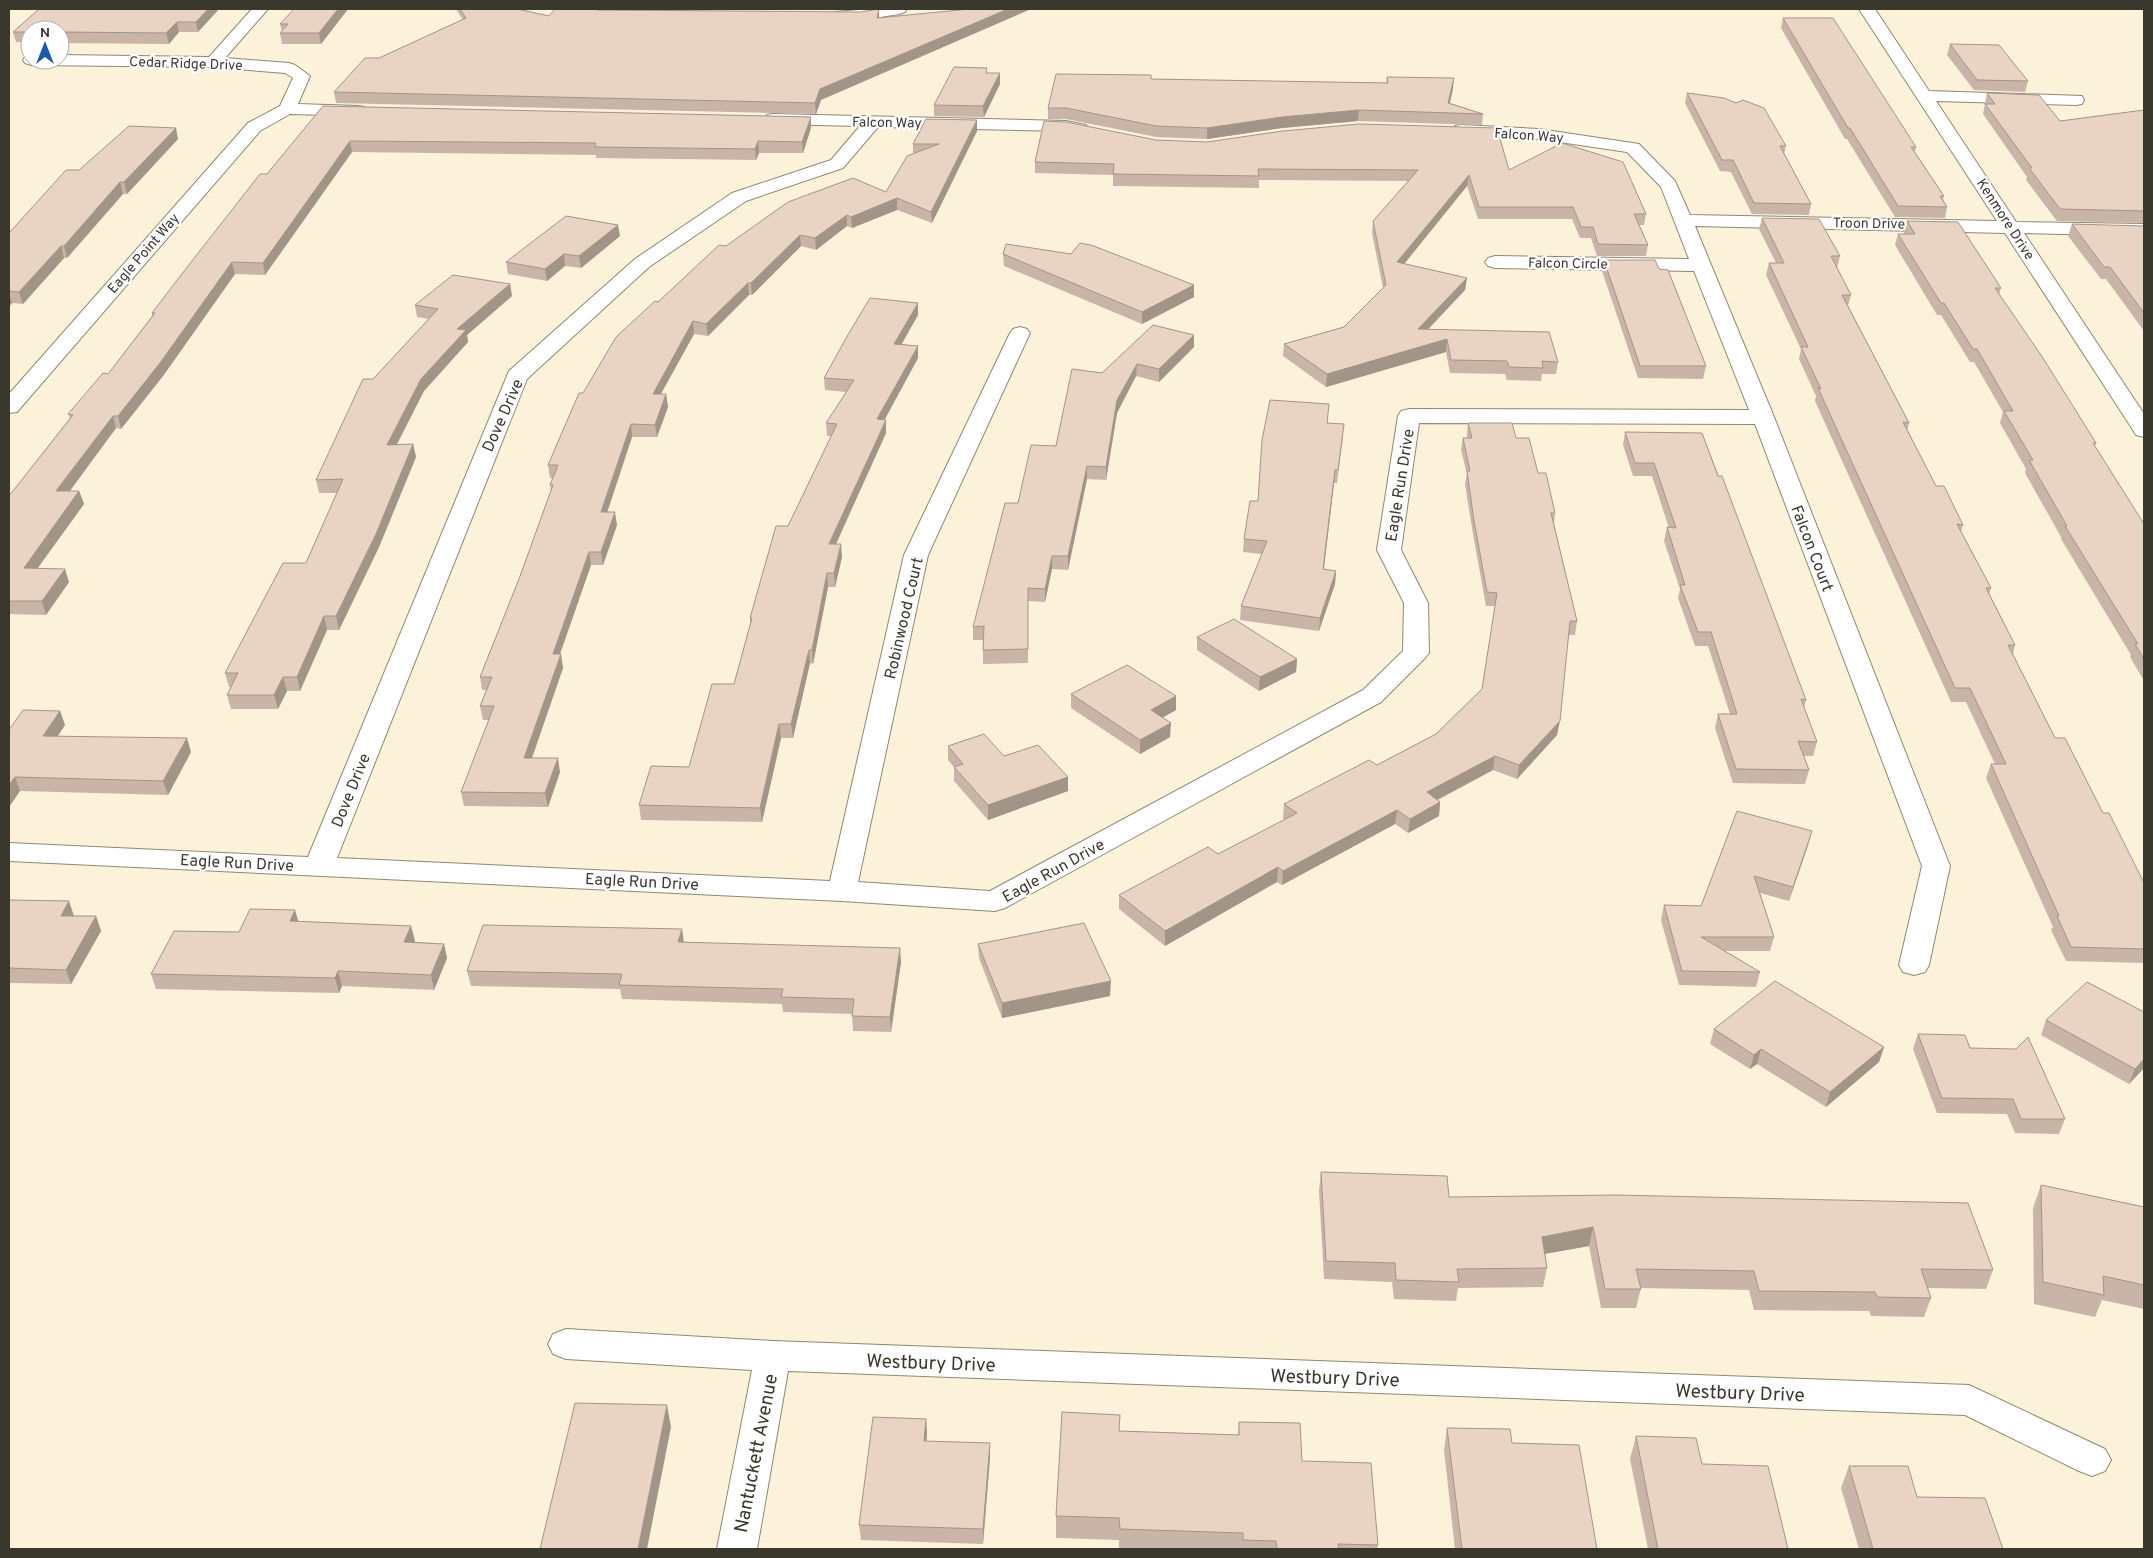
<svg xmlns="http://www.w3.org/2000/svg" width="2153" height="1558" font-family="Overpass,sans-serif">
<rect width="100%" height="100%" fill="#fcf2da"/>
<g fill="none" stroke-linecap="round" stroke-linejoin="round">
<g stroke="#918772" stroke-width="2">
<path id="minor" d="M252 9H268L225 58 289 63 295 65 310 76 298 104 358 106 364 107 367 111 364 115 358 116 290 114 260 131 17 412 9 413V394L248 123 280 106 293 78 285 73 213 67 31 65 25 63 23 60 25 57 30 55V60H60V55L209 57Z
M871 9H907L905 12 899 14C879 17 856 23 835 18L833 15 835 12Z
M1859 9H1875L1929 91 2082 96 2084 100 2082 104 2076 105 1936 101 2016 222 2144 224V236L2024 233 2144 414V437L2136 435 2133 430 2005 233 1695 226 1774 417 1950 866 1929 965 1925 972 1914 975 1903 972 1899 965 1922 866 1755 424 1419 423 1401 550 1428 603 1429 653 1425 658 1381 702 1005 908 995 911 842 901 9 861V843L308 857 509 371 635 259 732 193 831 160 860 126 773 124 767 123 764 119 767 115 773 114 1066 121 1086 125 1089 129 1086 133 1080 134 1066 131 878 127 843 168 746 201 649 267 527 379 337 858 830 881 904 555 1010 333 1013 329 1020 327 1027 329 1030 333 928 555 858 882 990 891 1363 690 1403 651 1404 603 1377 550 1398 416 1401 411 1409 409 1749 410 1694 271 1495 268 1488 266 1485 262 1488 258 1495 256 1689 259 1661 187 1627 152 1539 139 1461 135 1455 134 1452 130 1455 126 1461 125 1539 129 1639 144 1675 181 1690 215 1997 221Z
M566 1329 773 1341 1969 1385 2105 1449 2111 1460 2105 1471 2092 1476 2079 1471 1965 1415 788 1371 757 1549H717L752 1370 566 1359 553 1354 548 1344 553 1334Z"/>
</g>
<use href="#minor" fill="#fff" fill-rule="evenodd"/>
</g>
<path fill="#c8b5a8" d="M39 9H219L198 32H179L169 44 60 43V30H30V42H16L13 32Z
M348 9 321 44H282L280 33 282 31 280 24Z
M456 9H517L549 16 598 10 860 12 879 9V18L821 100 816 114 336 103 334 92 379 58 463 20Z
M1783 18 1916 147 1915 152 1944 196 1943 199 1947 207 1945 218 1895 217 1847 139H1845L1781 28Z
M1950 44 2028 81 2025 92 1974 90 1947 55Z
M987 73H1000V84L984 117 934 116V105Z
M1387 77 1453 89 1450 103 1483 114 1482 125 1358 121 1282 128 1207 139 1156 137 1066 119H1048V108L1151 79 1386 83Z
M1687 93 1786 146 1784 154 1811 204 1809 215 1752 214 1731 172 1720 171 1685 103Z
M1987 93 2060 121 2144 110V223L2057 221 2026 180 2027 177 1983 114Z
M323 106 811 117V128L803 153H759L756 160 596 158V155L352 152 265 275 235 274 163 376 121 429 116 428 70 491H79L84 504 38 568 69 582 46 615 9 614V496L70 418 68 414 108 374 152 316V313L267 174Z
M977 131 932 223 897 210 852 228 847 226 816 250 801 246 752 295H749L708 336 694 334 661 394H666L668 407 657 437H632L607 512 617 525 603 565H591L560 654 563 668 532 758 560 772 548 807 464 806 461 792 489 720H483L480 706 486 690H482L480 677 519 579 551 491 550 485 553 478H550L548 465 583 393 658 302 726 246 886 192 913 154V144Z
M178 139 127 194H123L67 258H64L23 304 12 303 9 307V233L79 170Z
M1156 140 1509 170 1646 214 1644 225H1639L1648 245 1646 256H1597L1591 238H1580L1572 219H1478L1467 186 1404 264 1467 278 1465 290 1428 329 1558 362 1556 374H1542L1541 381 1507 380 1505 374 1450 373 1446 352 1326 387 1283 356 1284 344 1344 327 1383 288 1372 233 1373 221 1408 181 1259 180V188L1113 186V175L1035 173V162Z
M1762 218 1840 256 1837 268 1851 295 1848 306 1909 423 1907 431 1936 486 1963 525 1961 532 1991 588 1989 594 2015 645 2013 654 2055 738 2103 813 2144 883V963L2066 961 2051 930 2053 927 1986 778 1991 764H1995L1966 702H1951L1815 401 1816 396 1799 359 1801 349 1766 275 1769 263H1776L1759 229Z
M1907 221 2001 288 1999 294 2096 443 2095 446 2144 524V681L2130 657 2131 655 2061 539V537L2025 473 2026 469 2000 423 2003 412 1974 362H1970L1941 315H1937L1895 245 1898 234H1905L1904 233Z
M2072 224 2144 226V331L2106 279H2101L2068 236Z
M620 236 581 268 565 266 547 281 508 274 506 262Z
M1003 254 1194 285V297L1142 324 1004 266Z
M1604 260 1706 366 1703 379 1638 378 1602 271Z
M510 284 512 296 467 335 468 342 424 391 396 444H413L416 457 379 547 339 630H327L300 691H287L278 709H231L227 695 231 687H229L225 673 306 563 337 493H319L316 480 373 379 429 319 417 317 415 305Z
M918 303V315L901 344 918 346V358L884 420H886V433L836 544 842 557 835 587H828L813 664 810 663 793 738H781L762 822 641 820 639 805 689 767 734 684 750 625V618L788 526 831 436H827L826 423 846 392 825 390 824 378Z
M1194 347 1159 382 1136 376 1117 413 1106 480 1087 479 1068 570 1052 569 1045 602 1028 601V663L983 664V640H973V627L1018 503 1102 373Z
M1328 423 1343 437 1337 483H1334L1324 569 1336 571 1335 584 1319 631 1240 620 1241 606 1262 554 1243 552 1244 539 1258 501Z
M1468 423 1516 438 1538 473 1555 513 1554 525 1577 621 1575 635H1568L1557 735 1517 779 1493 770 1438 800 1440 802 1439 816 1408 833 1395 824 1282 885 1277 882 1165 946 1119 909V895L1218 854 1285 820 1283 818 1284 804 1377 765 1436 734 1482 689 1495 606H1486L1473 534 1465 484 1467 474 1461 450 1463 438H1467V435Z
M1625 432 1702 433 1806 700 1804 708 1817 742 1813 756H1803L1809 770 1805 784 1733 783 1715 728 1718 714H1730L1708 646H1695L1678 598 1680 589 1664 541 1667 527 1669 528 1652 476H1633L1623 445Z
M1197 637 1297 659 1296 672 1259 691 1197 650Z
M1071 694 1176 696V710L1162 718 1170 737 1140 754 1071 708Z
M60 711 65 725 58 736 191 752 168 795 20 791 9 807V730Z
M948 746 1004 756 1068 791 988 820 954 781V767L948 760Z
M1812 831 1808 845 1789 901 1760 893 1774 937 1770 951H1725L1760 972 1756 987 1679 985 1661 920 1664 905 1701 906Z
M9 900 74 916H96L101 931 71 984 9 983Z
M295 910 298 922 411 926 415 941 414 942 444 944 447 958 434 990 342 986 339 993 156 989 151 974 239 932Z
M682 929 683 942 901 962 891 1032 853 1031 852 1014 783 1012 782 1004 622 999 620 989 471 986 467 971Z
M978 944 1110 996 1002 1018 979 958Z
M2046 1020 2144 1068 2129 1084 2041 1035Z
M1714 1029 1884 1047 1879 1062 1826 1107 1757 1064 1750 1069 1710 1044Z
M1918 1034 1970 1048 2065 1119 2059 1134 2015 1133 2007 1114 1937 1113 1913 1049Z
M1321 1172 1449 1197 1993 1270 1986 1289 1928 1288 1931 1298 1924 1317 1871 1316 1869 1311 1754 1310 1749 1290 1641 1288 1636 1308H1601L1589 1246 1545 1254 1547 1268 1543 1287 1458 1288 1456 1301 1394 1299 1392 1282 1324 1279 1319 1191Z
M2041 1185 2144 1207V1309L2102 1300 2095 1317 2034 1304 2033 1208Z
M926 1419 927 1434 926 1441 990 1443V1458L983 1544 861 1540 859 1525Z
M1239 1422 1302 1461 1378 1545 1377 1549H1119V1540L1056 1538V1516L1120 1431 1238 1435Z
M1447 1428 1512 1443 1597 1549H1455L1444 1450Z
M1636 1436 1702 1464 1788 1549H1648L1630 1459Z
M1849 1466 2003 1549H1859L1841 1488Z"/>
<path fill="#a39488" d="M208 9H219L198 32 196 22Z
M338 9H348L321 44 319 33Z
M879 9V19L877 18Z
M1008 9H1031L821 100 816 114 815 103 820 89Z
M177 22 179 32 169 44 166 33Z
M1000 73V84L984 117 983 106Z
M1454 78 1453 89 1447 114 1448 103Z
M1359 110 1358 121 1282 128 1207 139V128L1282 117Z
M811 117V128L803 153 802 142Z
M977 120V131L932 223 931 212Z
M176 128 178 139 127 194 124 182Z
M350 141 352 152 265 275 263 263Z
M758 141 759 153 756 160 755 149Z
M1469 175 1467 186 1396 274 1397 262Z
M120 182 123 194 67 258 64 246Z
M897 198V210L852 228 851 217Z
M847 215V226L816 250 815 238Z
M618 225 620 236 581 268 579 256Z
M800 235 801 246 752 295 751 283Z
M61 246 64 258 23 304 19 292Z
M564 254 565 266 547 281 545 269Z
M232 262 235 274 163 376 121 429 118 416Z
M1467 278 1465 290 1417 341 1418 329Z
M748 283 749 295 708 336 706 324Z
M510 284 512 296 467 335 468 342 424 391 390 458 387 445 421 379 457 329Z
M1194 285V297L1142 324V312Z
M9 294 12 303 9 307Z
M918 303V315L895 356 894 344Z
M693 321 694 334 654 406 653 394Z
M1194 335V347L1159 382V369Z
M1447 339 1446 352 1326 387 1327 374Z
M918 346V358L878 432 877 419Z
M1137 364 1136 376 1117 413 1106 480V467L1117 400Z
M666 394 668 407 657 437 655 425Z
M113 416 116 428 60 504 56 491Z
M886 420V433L830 557 829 544Z
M631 424 632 437 603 525 601 512Z
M413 444 416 457 379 547 339 630 336 616Z
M1087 466V479L1068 570V556Z
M1335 470 1334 483 1322 583 1323 569Z
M79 491 84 504 28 581 24 568Z
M615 512 617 525 603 565 601 552Z
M841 544 842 557 835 587 834 573Z
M589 552 591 565 555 668 553 654Z
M1052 556V569L1045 602V589Z
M65 569 69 582 46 615 42 601Z
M1336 571 1335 584 1319 631 1320 618Z
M827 573 828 587 813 664 812 650Z
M324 616 327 630 300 691 297 677Z
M809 650 810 663 793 738 791 724Z
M561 654 563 668 527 772 524 758Z
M1297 659 1296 672 1259 691 1260 677Z
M283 677 287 691 278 709 274 695Z
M1176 696V710L1151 724V710Z
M60 711 65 725 48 750 43 736Z
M1560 721 1557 735 1517 779 1519 765Z
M1171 723 1170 737 1140 754V740Z
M779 724 781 738 762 822 760 808Z
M187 738 191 752 168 795 163 781Z
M1495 756 1493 770 1425 806 1427 792Z
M558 758 560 772 548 807 545 793Z
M15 777 20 791 9 807V785Z
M1068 777V791L988 820V805Z
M1440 802 1439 816 1408 833 1410 819Z
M1397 810 1395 824 1282 885 1283 871Z
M1812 831 1808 845 1789 901 1793 887Z
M1278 867 1277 882 1165 946V931Z
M69 901 74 916H61Z
M295 910 299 924 290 921Z
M96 916 101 931 71 984 66 970Z
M411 926 415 941 408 957 404 942Z
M682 929 684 943 678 942Z
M444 944 447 958 434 990 431 975Z
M900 948 901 962 891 1032 890 1017Z
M338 971 342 986 339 993 335 978Z
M1111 981 1110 996 1002 1018V1003Z
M1884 1047 1879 1062 1826 1107 1830 1092Z
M1761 1049 1757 1064 1750 1069 1754 1055Z
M2144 1059V1068L2129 1084 2135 1069Z
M1593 1227 1589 1246 1538 1255 1542 1237Z
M667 1405 671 1427 647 1549H638Z
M926 1419 927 1434 925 1456 924 1441Z
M990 1443V1458L983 1544V1529Z"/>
<path fill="#e9d3c3" stroke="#a39488" d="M39 9H208L196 22H177L166 33 60 32V30H30V32H13Z
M294 9H338L319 33H280L288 24H280Z
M460 9H517L549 16 555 9H593L598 10 860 12 879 9 877 18 970 9H1008L820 89 815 103 334 92 365 58H379L466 18Z
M1783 18H1833L1916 147H1911L1944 196H1940L1947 207 1898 206 1850 128H1848Z
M1950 44 1999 45 2028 81 1977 80Z
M954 67 987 68 986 73H1000L983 106 934 105Z
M1056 74 1151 75V79L1388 83 1387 77 1454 78 1448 103 1483 114 1359 110 1282 117 1207 128 1156 126 1066 108H1048Z
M1687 93 1724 98 1736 103 1743 100 1764 108 1786 146H1780L1811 204 1754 203 1733 160H1722Z
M1987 93 2039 95 2060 121 2144 110V211L2060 209 2029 168H2032L1985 104H1995Z
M323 106 811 117 802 142 758 141 755 149 595 147 596 143 350 141 263 263 232 262 160 363 118 416H113L56 491H79L24 568 65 569 42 601H9V496L73 415 68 414 103 373 108 374 155 313H152L181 275 260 174H267Z
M926 119 977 120 931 212 897 198 851 217 847 215 815 238 800 235 751 283H748L706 324 693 321 653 394H666L655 425 631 424 601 512H615L601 552H589L553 654H561L524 758H558L545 793 461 792 494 706H480L492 677H480L519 579 553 485H550L558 465H548L579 393H583L616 337 655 301 658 302 719 245 726 246 788 202 853 178 886 192 907 156 939 144H913Z
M1044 121 1066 122 1156 140 1207 142 1283 131 1359 124 1497 128 1509 170 1562 143 1623 162 1646 214H1634L1648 245 1598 244 1593 227H1581L1573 207H1479L1469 175 1397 262 1467 278 1418 329 1549 332 1558 362 1542 361 1543 368 1509 367 1507 361 1451 360 1447 339 1327 374 1284 344 1344 327 1386 285 1373 221 1418 170 1258 169 1259 176 1113 174 1114 164 1035 162Z
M129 126 176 128 124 182H120L64 246H61L19 292 9 291V233L66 170H79Z
M566 216 618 225 579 256 564 254 545 269 506 262Z
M1762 218 1819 219 1840 256H1831L1851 295H1842L1909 423 1903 422 1936 486H1944L1963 525 1957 524 1991 588H1986L2015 645H2008L2055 738H2065L2103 813H2109L2144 883V949L2071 947 2057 916H2059L1991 764H2006L1970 688H1955L1818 388 1821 389 1801 347H1808L1769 263H1784Z
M1907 221 1958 222 2001 288H1995L2043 358 2096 443H2093L2144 524V659L2135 644H2138L2065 526H2067L2029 460H2033L2004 411H2013L1977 349H1973L1944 303H1941L1898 234H1915Z
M2072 224 2144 226V313L2110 267H2104Z
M1080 243 1091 245 1194 285 1142 312 1003 254 1006 244 1071 254Z
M1604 260H1655L1659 269 1668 270 1706 366H1640Z
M453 275 510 284 457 329 466 330 421 379 387 445 413 444 376 534 336 616H324L297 677H283L274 695H227L238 673H225L283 563H306L343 479 316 480 363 379H373L438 309 415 305Z
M870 298 918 303 894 344 918 346 877 419 886 420 829 544H841L834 573H827L812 650H809L791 724H779L760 808 639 805 651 766 689 767 712 684H734L752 618H750L776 526H788L837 424 826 423 854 380 824 378 849 333Z
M1153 325 1194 335 1159 369 1137 364 1117 400 1106 467 1087 466 1068 556H1052L1045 589 1028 588V649L983 650 984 626 973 627 1005 503H1018L1031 445 1056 446 1072 369 1102 373Z
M1270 400 1329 404 1327 423 1344 424 1338 470H1335L1323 569 1336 571 1320 618 1241 606 1267 541 1244 539 1250 501H1258L1262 440Z
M1468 423H1512L1516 438H1529L1538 473H1546L1555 513H1551L1577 621H1570L1560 721 1519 765 1495 756 1427 792 1440 802 1410 819 1397 810 1283 871 1278 867 1165 931 1119 895 1208 847 1218 854 1297 813 1284 804 1369 760 1377 765 1436 734 1482 689 1497 593 1487 592 1474 521 1467 471H1470L1463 438H1472Z
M1625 432 1702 433 1718 476H1722L1806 700 1801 699 1817 742 1798 741 1809 770 1736 769 1718 714H1737L1711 632H1698L1680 585H1685L1667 527 1676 528 1654 463H1635Z
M1234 619 1297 659 1260 677 1197 637Z
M1127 665 1176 696 1151 710 1171 723 1140 740 1071 694Z
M23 710 60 711 43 736 187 738 163 781 15 777 9 785V730Z
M984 734 1004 756 1038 745 1068 777 988 805 954 767 963 764 948 746Z
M1737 811 1812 831 1793 887 1754 876 1774 937H1701L1760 972 1682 971 1664 905 1701 906Z
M9 900 69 901 61 916H96L66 970 9 968Z
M250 909 295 910 290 921 411 926 404 942 444 944 431 975 338 971 335 978 151 974 174 931 239 932Z
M1084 923 1111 981 1002 1003 978 944Z
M483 925 682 929 678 942 900 948 890 1017 852 1016 854 999 781 997 783 989 619 985 622 974 467 971Z
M1775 981 1884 1047 1830 1092 1761 1049 1754 1055 1714 1029Z
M2087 982 2144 1012V1059L2135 1069 2046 1020Z
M1918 1034 1965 1035 1970 1048 2016 1049 2028 1037 2065 1119H2021L2013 1099 1942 1098Z
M1321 1172 1447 1176 1449 1197 1616 1195 1968 1203 1993 1270 1921 1269 1931 1298 1877 1297 1875 1292 1759 1291 1754 1271 1636 1269 1641 1289H1605L1593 1227 1542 1237 1547 1268 1457 1269 1459 1282 1396 1280 1395 1263 1326 1261Z
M2041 1185 2144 1207V1285L2103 1276 2104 1295 2043 1282Z
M575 1403 667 1405 638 1549H540Z
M1062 1412 1120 1415 1119 1431 1239 1435V1422L1300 1423 1302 1461 1371 1463 1378 1545 1338 1544 1339 1549H1277L1276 1541 1243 1540V1533L1120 1529 1119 1518 1056 1516Z
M873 1417 926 1419 924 1441 990 1443 983 1529 859 1525Z
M1447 1428 1510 1429 1512 1443 1579 1445 1597 1549H1462Z
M1636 1436 1696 1438 1702 1464 1768 1466 1788 1549H1658Z
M1849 1466H1908L1917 1497 1985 1498 2003 1549H1873Z"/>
<g text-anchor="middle" stroke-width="4.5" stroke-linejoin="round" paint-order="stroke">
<g font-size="14" fill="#3a372d" stroke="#fff">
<text transform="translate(186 63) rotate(2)" y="5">Cedar Ridge Drive</text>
<text transform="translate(887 122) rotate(1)" y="5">Falcon Way</text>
<text transform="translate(1529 135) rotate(4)" y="5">Falcon Way</text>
<text transform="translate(2006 219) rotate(57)" y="5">Kenmore Drive</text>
<text transform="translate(1869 223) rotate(1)" y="5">Troon Drive</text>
<text transform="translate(143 253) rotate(-49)" y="5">Eagle Point Way</text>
<text transform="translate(1568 263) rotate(1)" y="5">Falcon Circle</text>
</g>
<g font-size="16" fill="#3a372d" stroke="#fff">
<text transform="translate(502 415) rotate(-66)" y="6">Dove Drive</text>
<text transform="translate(1399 485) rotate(-81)" y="6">Eagle Run Drive</text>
<text transform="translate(1813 548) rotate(69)" y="6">Falcon Court</text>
<text transform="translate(903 618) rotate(-77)" y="6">Robinwood Court</text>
<text transform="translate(350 790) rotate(-68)" y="6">Dove Drive</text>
<text transform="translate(237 862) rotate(3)" y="6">Eagle Run Drive</text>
<text transform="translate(1053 870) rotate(-29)" y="6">Eagle Run Drive</text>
<text transform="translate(642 881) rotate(3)" y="6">Eagle Run Drive</text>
</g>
<g font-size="19" fill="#3a372d" stroke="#fff">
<text transform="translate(931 1362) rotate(2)" y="7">Westbury Drive</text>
<text transform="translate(1335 1377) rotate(2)" y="7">Westbury Drive</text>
<text transform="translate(1740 1392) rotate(2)" y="7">Westbury Drive</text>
<text transform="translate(755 1453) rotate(-79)" y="7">Nantuckett Avenue</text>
</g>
</g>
<rect width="2153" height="1558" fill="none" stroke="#3a372d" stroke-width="20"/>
<g transform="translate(45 45)"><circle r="24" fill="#ffffff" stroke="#b0afab"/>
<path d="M0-4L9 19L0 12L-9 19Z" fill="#1b5aab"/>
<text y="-8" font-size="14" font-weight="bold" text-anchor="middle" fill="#3a372d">N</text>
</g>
</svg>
